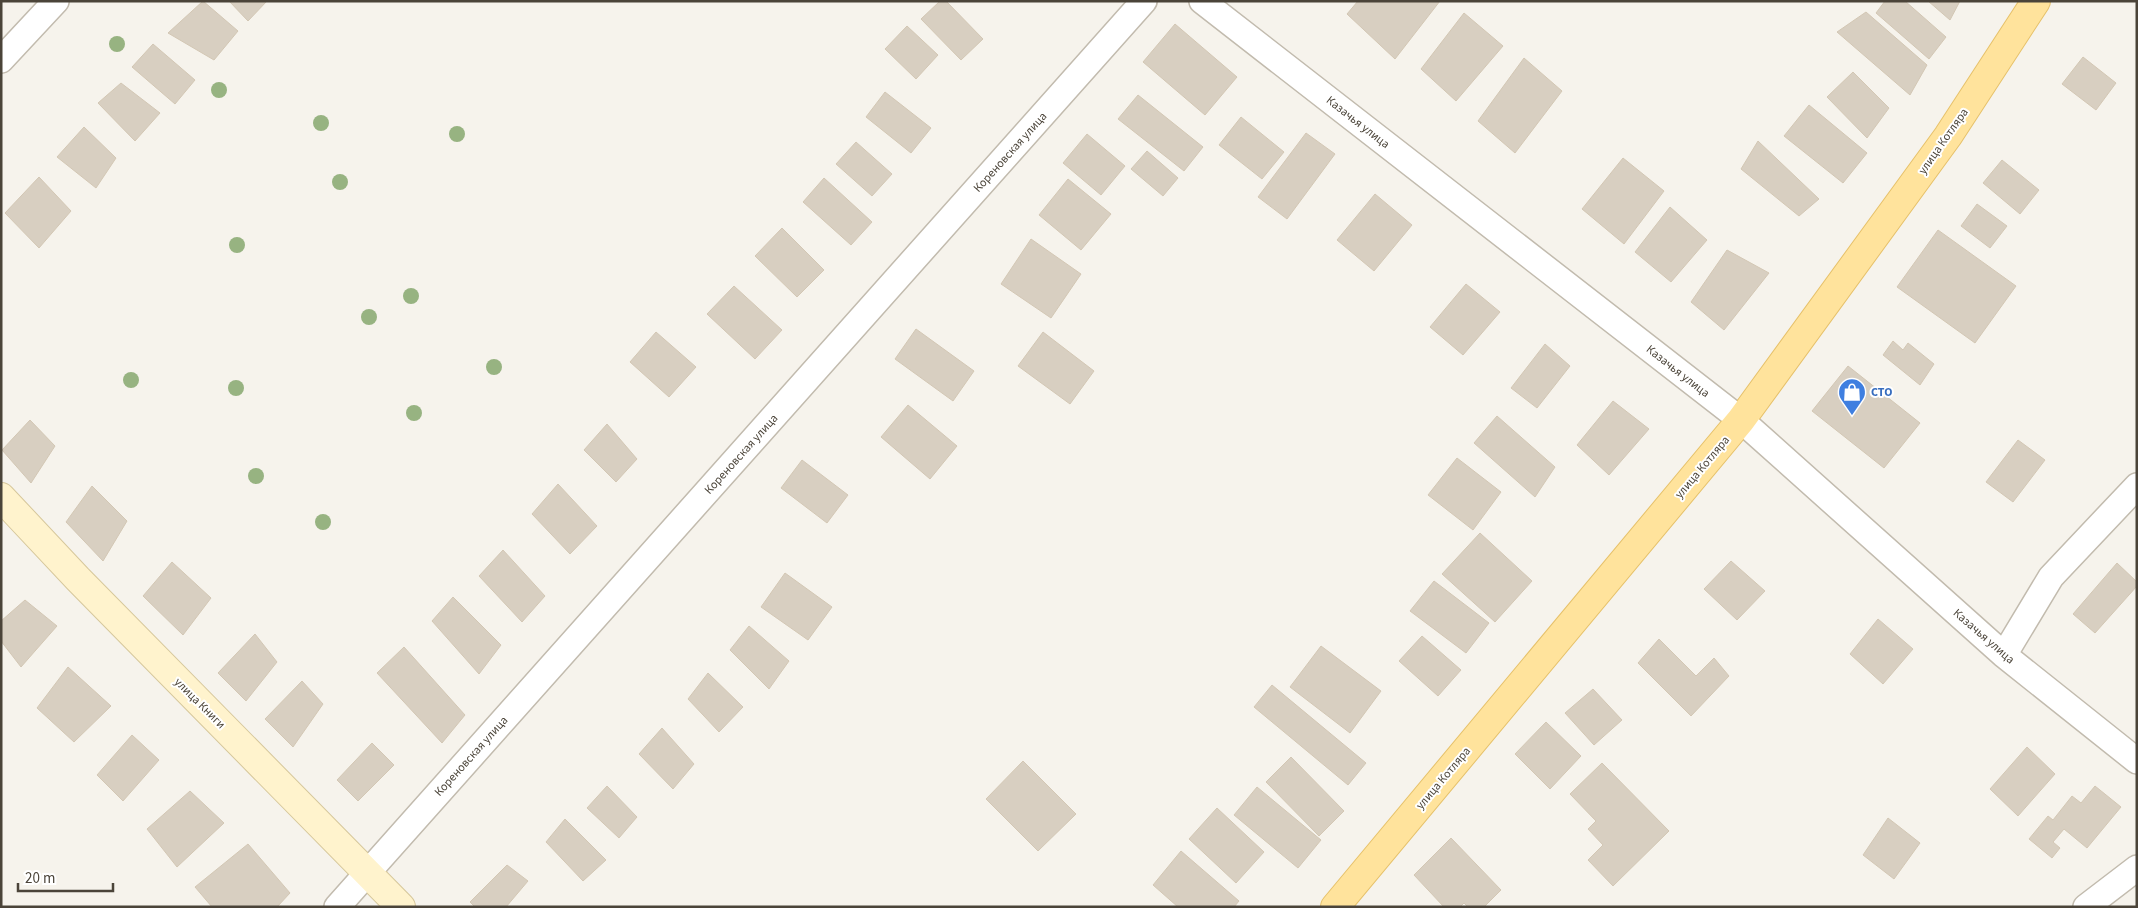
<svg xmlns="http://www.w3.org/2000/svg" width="2138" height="908" font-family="'Source Sans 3',sans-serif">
<rect width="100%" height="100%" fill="#f6f3ec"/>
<path fill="#d8cfc1" stroke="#d3c7b4" d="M203 1 238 31 214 60 168 33Z
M229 1H267L248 21Z
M940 1H946L983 39 961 60 921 19Z
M1358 1H1440L1395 59 1347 14Z
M1885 1H1905L1946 37 1929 59 1876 13Z
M1928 1H1960L1950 20Z
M1866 12 1927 65 1910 95 1837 32Z
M1464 13 1503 46 1456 101 1421 69Z
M1175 24 1237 77 1205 115 1143 62Z
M907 26 938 55 916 79 885 49Z
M153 44 195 80 175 104 132 67Z
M2083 57 2116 83 2096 110 2062 84Z
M1524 58 1562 91 1515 153 1478 121Z
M1853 72 1889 108 1867 138 1827 97Z
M121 83 160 113 135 141 98 103Z
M885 92 931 128 911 153 866 117Z
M1138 95 1203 147 1184 171 1118 119Z
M1809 105 1867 153 1843 183 1784 136Z
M1241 117 1284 152 1262 179 1219 145Z
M84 127 116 158 96 188 57 157Z
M1306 133 1335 154 1287 219 1258 197Z
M1087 134 1125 166 1101 195 1063 163Z
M1758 141 1819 199 1799 216 1741 169Z
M856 142 892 174 872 196 836 164Z
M1147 151 1178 178 1163 196 1131 169Z
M1623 158 1664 191 1624 244 1582 209Z
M2002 160 2039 190 2020 214 1983 183Z
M39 177 71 211 39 248 5 213Z
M824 178 872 222 851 245 803 202Z
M1068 179 1111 214 1081 250 1039 215Z
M1375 194 1412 225 1374 271 1337 240Z
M1977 204 2007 226 1990 248 1961 226Z
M1670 207 1707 240 1671 282 1635 252Z
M782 228 824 270 797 297 755 256Z
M1938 230 2016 286 1975 343 1897 287Z
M1031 239 1081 274 1051 318 1001 284Z
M1727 250 1769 273 1724 330 1691 302Z
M1466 284 1500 312 1463 355 1430 327Z
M734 286 782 330 755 359 707 314Z
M916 329 974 371 953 401 895 359Z
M656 332 696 367 669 397 630 362Z
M1043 332 1094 371 1070 404 1018 366Z
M1893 341 1903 350 1908 343 1934 364 1920 385 1883 355Z
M1545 344 1570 366 1537 408 1511 388Z
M1848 366 1920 423 1884 468 1812 411Z
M1613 401 1649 429 1609 475 1577 445Z
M908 405 957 446 930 479 881 437Z
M1497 416 1555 467 1535 497 1474 443Z
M30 420 55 446 31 483 2 450Z
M607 424 637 459 616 482 584 450Z
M2018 440 2045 460 2013 502 1986 482Z
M1457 458 1501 492 1473 530 1428 495Z
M802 460 848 495 827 523 781 488Z
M558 484 597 526 570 554 532 514Z
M92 486 127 521 103 561 66 522Z
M1480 533 1532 581 1495 622 1442 574Z
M503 550 545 596 522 622 479 576Z
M1731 561 1765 591 1737 620 1704 589Z
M172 562 211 598 183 635 143 596Z
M2117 563 2137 582V586L2095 633 2073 614Z
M785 573 832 607 808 640 761 607Z
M1434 581 1489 623 1466 653 1410 611Z
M453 597 501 645 479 674 432 621Z
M25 600 57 626 21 667 1 641V621Z
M1878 619 1913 649 1883 684 1850 654Z
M749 626 789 661 769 689 730 650Z
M255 634 277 662 246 701 218 673Z
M1422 636 1461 670 1438 696 1399 661Z
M1659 639 1696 676 1714 658 1729 676 1691 716 1638 663Z
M1321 646 1381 691 1350 733 1290 687Z
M404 647 465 715 442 743 377 673Z
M68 667 111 706 74 742 37 708Z
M708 673 743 707 719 732 688 699Z
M302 681 323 704 293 747 265 719Z
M1272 685 1366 763 1348 785 1254 707Z
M1593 689 1622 720 1594 745 1565 713Z
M1546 722 1581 756 1550 789 1515 754Z
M662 728 694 764 673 789 639 754Z
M132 735 159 760 123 801 97 775Z
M372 743 394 765 358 801 337 780Z
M2027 747 2055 774 2018 816 1990 789Z
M1291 757 1344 811 1319 836 1266 782Z
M1023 761 1076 814 1038 851 986 799Z
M1602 763 1669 831 1613 886 1588 860 1603 845 1588 829 1596 821 1570 794Z
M607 786 637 817 619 838 587 808Z
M2095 786 2121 807 2087 848 2064 829 2053 842 2060 848 2052 858 2029 839 2048 816 2053 820 2072 796 2081 803Z
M1257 787 1321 840 1298 868 1234 815Z
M190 791 224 823 177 867 147 829Z
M1217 808 1264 852 1236 883 1189 839Z
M1888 818 1920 843 1894 879 1863 855Z
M565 819 606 860 583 881 546 842Z
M1451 838 1501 890 1484 907H1468L1464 903 1460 907H1444L1414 875Z
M248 844 290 893 277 907H212L195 887Z
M1181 851 1239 901 1234 907H1178L1153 885Z
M507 865 528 881 506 907H475L470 902Z"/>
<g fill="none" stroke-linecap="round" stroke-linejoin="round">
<g stroke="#c2bbae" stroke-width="28">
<path id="street" d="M1202 1 1741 420 2004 655 2137 761
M1 60 56 1
M2004 655 2051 577 2137 486
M337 907 1144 1
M2086 907 2137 868"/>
</g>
<g stroke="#d6c79b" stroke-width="30">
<path id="secondary" d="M1 497 78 579 401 907"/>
</g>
<g stroke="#e6c16a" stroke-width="30">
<path id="primary" d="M1335 907 1741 420 1948 136 2036 1"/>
</g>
<use href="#street" stroke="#fff" stroke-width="25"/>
<use href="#secondary" stroke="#fff3cd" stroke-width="28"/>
<use href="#primary" stroke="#ffe39c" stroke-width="28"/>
</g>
<g fill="#97b381">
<circle cx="117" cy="44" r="8"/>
<circle cx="219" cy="90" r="8"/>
<circle cx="321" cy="123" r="8"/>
<circle cx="457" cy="134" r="8"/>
<circle cx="340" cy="182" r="8"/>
<circle cx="237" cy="245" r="8"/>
<circle cx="411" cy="296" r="8"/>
<circle cx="369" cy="317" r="8"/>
<circle cx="494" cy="367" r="8"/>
<circle cx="131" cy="380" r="8"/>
<circle cx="236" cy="388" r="8"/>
<circle cx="414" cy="413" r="8"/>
<circle cx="256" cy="476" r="8"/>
<circle cx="323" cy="522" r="8"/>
</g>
<defs>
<g id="shop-pin" transform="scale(1.4375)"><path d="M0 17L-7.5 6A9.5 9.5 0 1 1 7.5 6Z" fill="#3f7fe0" stroke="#fff"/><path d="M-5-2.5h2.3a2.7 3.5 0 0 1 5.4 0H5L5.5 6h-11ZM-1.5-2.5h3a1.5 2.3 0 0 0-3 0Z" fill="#fff"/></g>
</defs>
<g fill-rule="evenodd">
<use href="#shop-pin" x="1852" y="392"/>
</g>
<g text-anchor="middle" stroke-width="4" stroke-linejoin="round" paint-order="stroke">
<g font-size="12" fill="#4b4439" stroke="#fff">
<text transform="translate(1358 122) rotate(38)" y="4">Казачья улица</text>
<text transform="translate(1943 141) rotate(-55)" y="4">улица Котляра</text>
<text transform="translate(1010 152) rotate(-48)" y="4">Кореновская улица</text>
<text transform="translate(1678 371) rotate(38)" y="4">Казачья улица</text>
<text transform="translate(741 454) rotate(-48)" y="4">Кореновская улица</text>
<text transform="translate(1702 467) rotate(-50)" y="4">улица Котляра</text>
<text transform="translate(1984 636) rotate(41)" y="4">Казачья улица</text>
<text transform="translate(200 703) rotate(45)" y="4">улица Книги</text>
<text transform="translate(471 756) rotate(-48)" y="4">Кореновская улица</text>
<text transform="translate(1443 778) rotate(-50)" y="4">улица Котляра</text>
</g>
<g font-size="12" font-weight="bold" fill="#366cbe" stroke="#fff" text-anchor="start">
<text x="1871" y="396">СТО</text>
</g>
</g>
<rect width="2138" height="908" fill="none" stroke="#4b4439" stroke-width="5"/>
<path d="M18 883v8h95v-8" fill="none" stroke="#4b4439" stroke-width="2.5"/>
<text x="25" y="883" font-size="15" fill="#4b4439" stroke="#ffffff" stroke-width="4" paint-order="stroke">20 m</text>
</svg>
